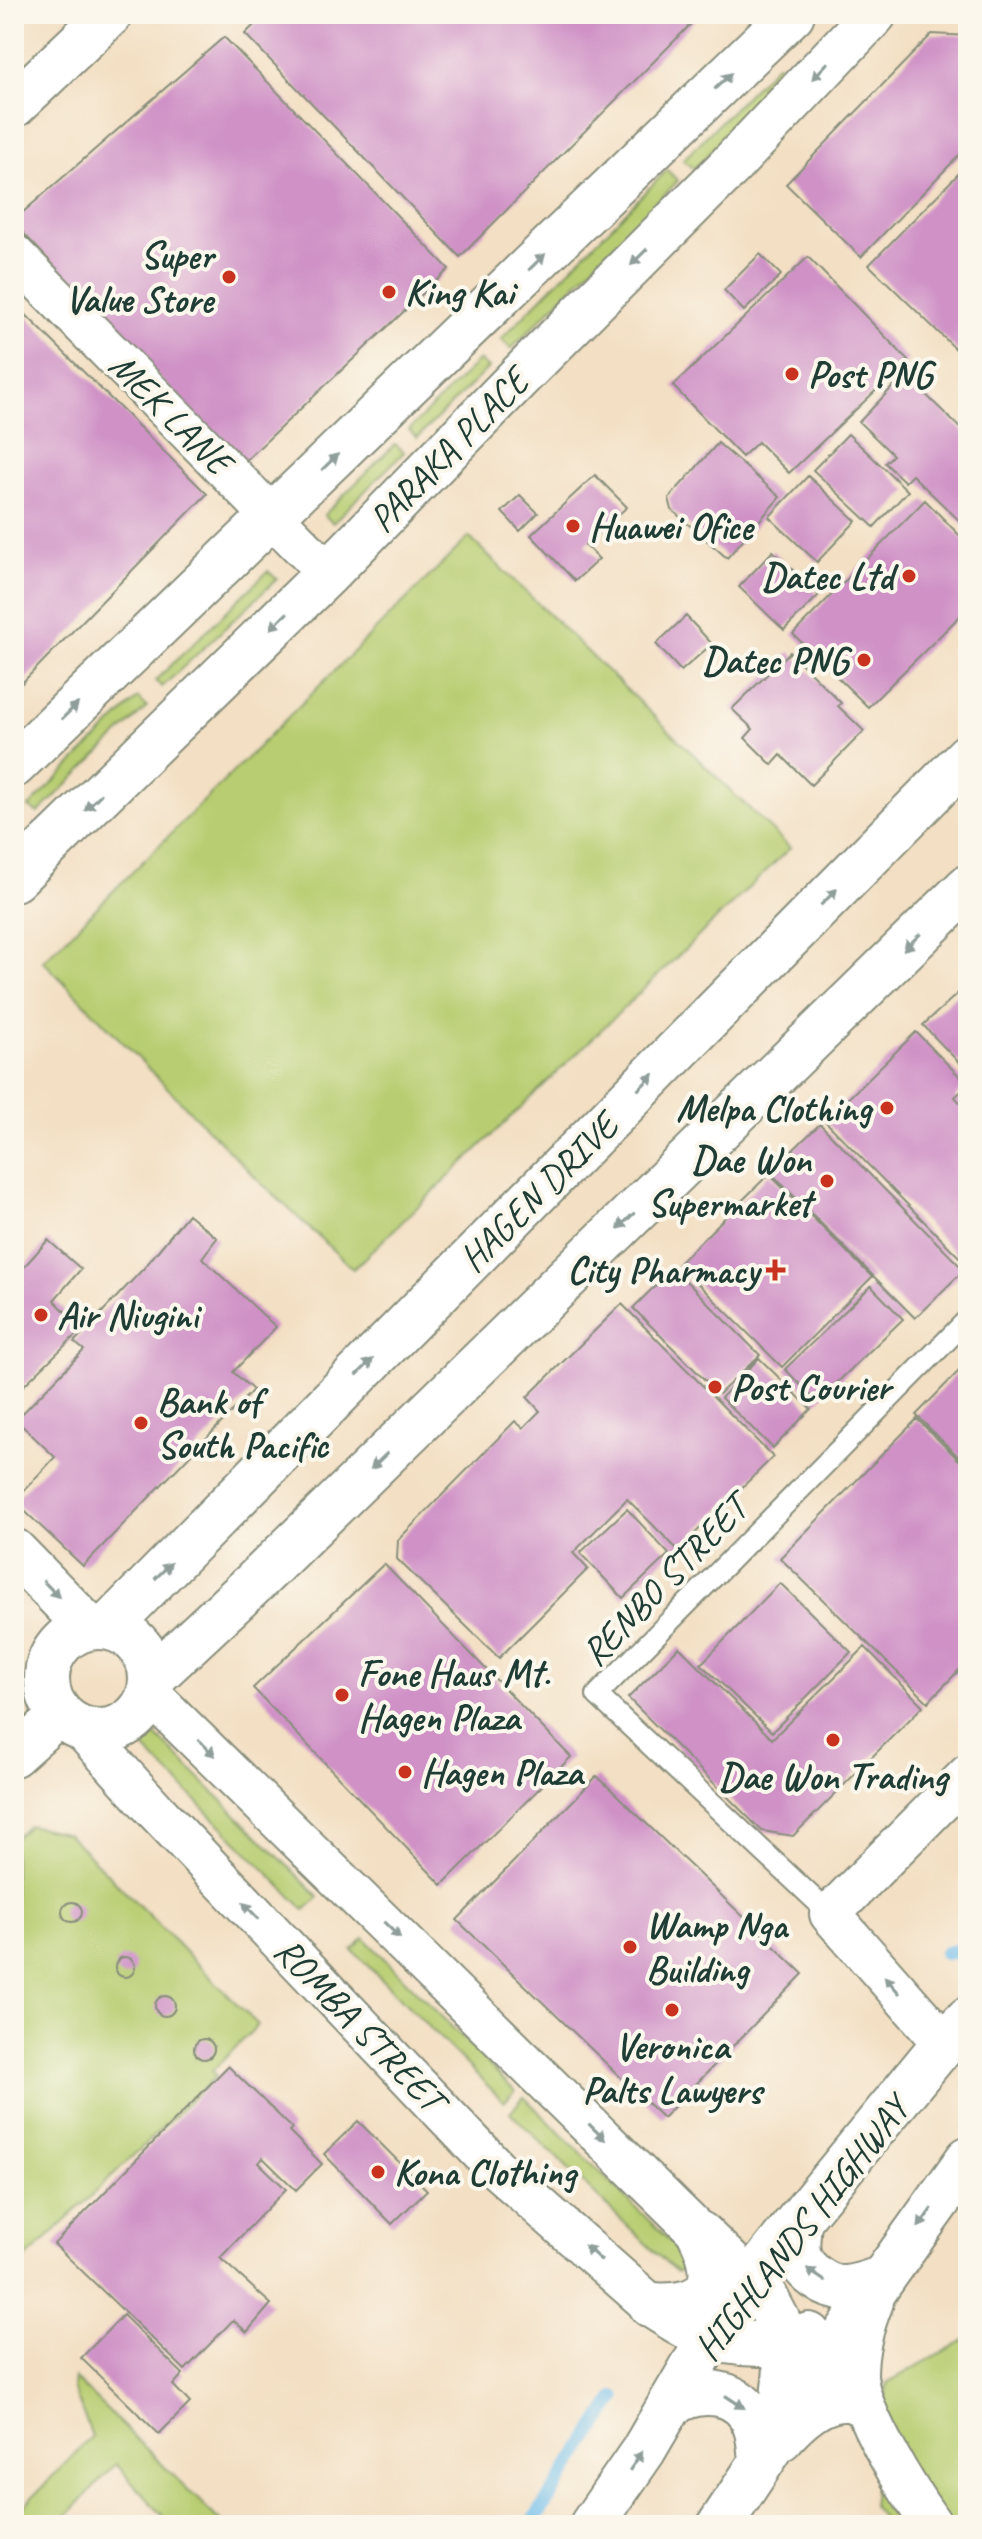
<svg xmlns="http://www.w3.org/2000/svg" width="982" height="2539" font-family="Caveat,sans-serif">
<rect width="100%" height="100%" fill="#fbf7ec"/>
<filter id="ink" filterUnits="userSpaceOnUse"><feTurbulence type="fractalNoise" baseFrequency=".0125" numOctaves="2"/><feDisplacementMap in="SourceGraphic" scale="16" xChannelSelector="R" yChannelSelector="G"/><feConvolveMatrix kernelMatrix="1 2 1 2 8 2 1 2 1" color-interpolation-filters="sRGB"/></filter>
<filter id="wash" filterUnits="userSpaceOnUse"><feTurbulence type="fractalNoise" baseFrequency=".006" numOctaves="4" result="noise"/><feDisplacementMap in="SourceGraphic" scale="32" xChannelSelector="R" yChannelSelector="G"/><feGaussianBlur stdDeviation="1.8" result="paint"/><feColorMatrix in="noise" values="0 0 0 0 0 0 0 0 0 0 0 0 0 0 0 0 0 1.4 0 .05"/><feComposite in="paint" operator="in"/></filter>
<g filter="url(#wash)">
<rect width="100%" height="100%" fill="#f3dfc3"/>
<path fill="#b8cd71" stroke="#6c8552" stroke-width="2" d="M777 64 787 73 694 169 683 160Z
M667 170 678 181 511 349 501 339Z
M479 360 488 368 417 438 409 430Z
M395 444 404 452 333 523 324 515Z
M469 537 790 848 353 1269 257 1179 43 961Z
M268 571 277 579 162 687 155 681Z
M138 698 147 707 38 813 29 807Z
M146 1725 319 1897 305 1910 133 1737Z
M29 1825 68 1834 258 2025 212 2071 216 2076 14 2270V1839Z
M364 1938 515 2091 504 2102 352 1950Z
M524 2097 688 2259 686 2269 677 2272 665 2262 510 2112Z
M968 2338V2525H890L872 2506 887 2383Z
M74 2378 224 2525H171L116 2464 58 2525H14V2516L92 2436 73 2388Z"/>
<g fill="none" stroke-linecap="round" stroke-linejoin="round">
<path stroke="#70bdea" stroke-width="14" d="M946 1953 968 1949
M531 2525 615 2398"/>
</g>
<g id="blocks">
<path fill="#cf91c6" d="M265 14H701L460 257 245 34Z
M932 34 968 36V146L861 257 786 184Z
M224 37 449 269 241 465 14 223V220Z
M968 164V361L869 265Z
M760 254 781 275 744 311 724 290Z
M808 257 908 360 789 473 758 442 742 457 673 386Z
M14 303 207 494 14 691Z
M905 374 968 436V529L912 475 905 482 885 463 893 455 859 422Z
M848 434 908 491 874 527 813 470Z
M718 443 780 497 727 558 672 510 669 498Z
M595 475 627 507 585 545 599 559 575 581 531 535Z
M808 476 856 521 817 562 769 517Z
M520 495 538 513 520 531 502 512Z
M925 500 968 544V608L868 707 793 634Z
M773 551 819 595 784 630 739 587Z
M686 616 712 644 681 671 656 644Z
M790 652 841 703 838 706 864 731 811 785 781 755 772 765 745 738 753 729 732 709Z
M968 984V1072L923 1025Z
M916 1032 968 1085 955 1097 968 1111V1266L825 1121Z
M820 1124 964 1270 915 1318 770 1172Z
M769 1174 872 1277 782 1367 678 1264Z
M188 1214 217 1238 202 1258 276 1327 233 1372 253 1390 83 1566 14 1501 55 1457 16 1420 84 1350 74 1342 144 1268Z
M48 1240 81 1269 54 1300 82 1329 14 1395V1260L23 1268Z
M673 1268 760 1355 719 1394 633 1308Z
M871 1286 903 1319 817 1402 785 1369Z
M622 1304 773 1457 678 1550 627 1499 573 1553 588 1569 499 1658 397 1559 398 1540 515 1421 523 1428 540 1411 527 1397Z
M759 1358 811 1409 773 1448 721 1398Z
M960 1370 968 1377V1466L916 1415Z
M917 1419 968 1469V1661L928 1702 780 1558Z
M627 1509 669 1554 623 1598 580 1553Z
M384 1564 571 1757 442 1885 253 1688Z
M780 1583 851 1652 772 1732 701 1664Z
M679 1647 772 1739 865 1647 923 1706 793 1836 762 1831 628 1698Z
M597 1776 803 1974 663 2118 457 1920Z
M62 1912a10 10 0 1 1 20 0a10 10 0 1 1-20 0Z
M115 1967a10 10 0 1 1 20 0a10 10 0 1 1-20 0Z
M155 2006a10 10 0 1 1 20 0a10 10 0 1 1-20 0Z
M194 2049a10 10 0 1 1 20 0a10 10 0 1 1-20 0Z
M228 2066 292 2128 289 2131 322 2164 296 2190 263 2158 259 2163 286 2189 220 2258 271 2304 247 2332 233 2320 185 2370 54 2244Z
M358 2121 427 2190 392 2224 324 2154Z
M123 2315 183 2374 173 2385 190 2403 159 2434 81 2358Z"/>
</g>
</g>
<g filter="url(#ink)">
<use href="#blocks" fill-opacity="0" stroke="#898e7c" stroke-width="2"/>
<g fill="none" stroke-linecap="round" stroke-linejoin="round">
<g stroke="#898e7c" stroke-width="24">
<path id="lane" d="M830 1914 597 1695 968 1319"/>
</g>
<g stroke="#898e7c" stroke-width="44">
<path id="street" d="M14 255 328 573
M150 1694 700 2234
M82 1729 156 1811 497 2169 651 2305
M14 1756 61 1714
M944 2043 830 1914 968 1775
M873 2302C864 2324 857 2351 857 2375 859 2414 909 2492 932 2525
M782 2440C797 2423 820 2401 844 2401 850 2400 858 2405 864 2406"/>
</g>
<g stroke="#898e7c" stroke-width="48">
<path id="secondary" d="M14 105 110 14
M14 765 792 14
M14 879 328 573 520 376 729 167 874 14
M14 1551 89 1628
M47 1679a52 52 0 1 1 104 0a52 52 0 1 1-104 0Z
M108 1627 968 756
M153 1677 255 1582 968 887"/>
</g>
<g stroke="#898e7c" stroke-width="48">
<path id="primary" d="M799 2220C799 2230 796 2242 798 2252 801 2271 827 2289 846 2288 858 2287 871 2282 883 2278
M700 2234 766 2298 778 2321 786 2370 783 2397 775 2427
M651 2305C668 2315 684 2327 702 2334 733 2346 778 2348 809 2335
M651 2305C707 2309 726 2285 700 2234
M670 2405C699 2385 742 2389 755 2425 760 2438 760 2451 761 2463
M592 2525 643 2451 694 2364 749 2283 799 2220
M720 2525 883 2278"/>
</g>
<g stroke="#898e7c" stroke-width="48">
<path id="highway" d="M799 2220 944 2043 968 2019
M883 2278 968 2159"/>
</g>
<use href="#lane" stroke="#fff" stroke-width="20"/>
<use href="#street" stroke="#fff" stroke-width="40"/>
<use href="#secondary" stroke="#fff" stroke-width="44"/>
<use href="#primary" stroke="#fff" stroke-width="44"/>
<use href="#highway" stroke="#fff" stroke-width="44"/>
</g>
<defs><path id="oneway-solid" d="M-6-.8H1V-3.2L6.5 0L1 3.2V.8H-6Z" transform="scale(2)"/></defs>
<g fill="#8f9e9a">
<use href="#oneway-solid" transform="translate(820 71) rotate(133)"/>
<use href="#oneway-solid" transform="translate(723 81) rotate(-44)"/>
<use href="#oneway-solid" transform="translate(639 257) rotate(135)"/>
<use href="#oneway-solid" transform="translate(537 262) rotate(-44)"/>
<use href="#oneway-solid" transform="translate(330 462) rotate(-44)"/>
<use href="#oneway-solid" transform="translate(279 621) rotate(136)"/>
<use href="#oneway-solid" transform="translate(70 711) rotate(-44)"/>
<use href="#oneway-solid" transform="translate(93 802) rotate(136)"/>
<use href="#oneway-solid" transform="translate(829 897) rotate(-45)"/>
<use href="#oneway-solid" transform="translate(912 942) rotate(136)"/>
<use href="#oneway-solid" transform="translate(646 1082) rotate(-45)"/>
<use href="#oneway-solid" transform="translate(626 1221) rotate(136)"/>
<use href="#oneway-solid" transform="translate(365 1367) rotate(-45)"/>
<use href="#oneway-solid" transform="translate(379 1461) rotate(136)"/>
<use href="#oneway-solid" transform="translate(163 1571) rotate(-45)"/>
<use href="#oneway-solid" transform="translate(51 1589) rotate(46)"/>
<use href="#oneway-solid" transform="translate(207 1748) rotate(44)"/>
<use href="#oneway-solid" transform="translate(251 1911) rotate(-134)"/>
<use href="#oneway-solid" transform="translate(392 1930) rotate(45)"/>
<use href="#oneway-solid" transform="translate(892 1985) rotate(-131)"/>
<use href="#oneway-solid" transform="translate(597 2132) rotate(45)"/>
<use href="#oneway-solid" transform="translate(925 2218) rotate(126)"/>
<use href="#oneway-solid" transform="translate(593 2253) rotate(-138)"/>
<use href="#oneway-solid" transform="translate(816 2275) rotate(-146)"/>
<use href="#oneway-solid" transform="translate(735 2402) rotate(33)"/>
<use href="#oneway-solid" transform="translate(636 2461) rotate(-56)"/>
</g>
</g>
<g fill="#c8321e" stroke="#fbf7ec" stroke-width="3">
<circle cx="229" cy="277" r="8"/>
<circle cx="389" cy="292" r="8"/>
<circle cx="792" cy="374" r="8"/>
<circle cx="573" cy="526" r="8"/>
<circle cx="909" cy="576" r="8"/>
<circle cx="864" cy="660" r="8"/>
<circle cx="887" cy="1108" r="8"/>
<circle cx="827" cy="1181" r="8"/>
<path d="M771 1258h8v8h8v8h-8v8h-8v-8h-8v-8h8z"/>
<circle cx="41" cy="1315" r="8"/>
<circle cx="715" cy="1387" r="8"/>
<circle cx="141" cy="1423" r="8"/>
<circle cx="342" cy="1695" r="8"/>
<circle cx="833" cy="1740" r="8"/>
<circle cx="405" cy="1772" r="8"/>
<circle cx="630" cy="1947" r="8"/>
<circle cx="672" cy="2010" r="8"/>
<circle cx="378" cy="2172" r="8"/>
</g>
<g text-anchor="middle" stroke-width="8" stroke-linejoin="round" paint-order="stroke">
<g font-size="38" font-weight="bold" fill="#1f3d34" stroke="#fbf7ec" text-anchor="start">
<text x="213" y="268" text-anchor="end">Super<tspan x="213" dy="44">Value Store</tspan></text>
<text x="405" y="305">King Kai</text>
<text x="808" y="387">Post PNG</text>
<text x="589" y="539">Huawei Ofice</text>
<text x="893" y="589" text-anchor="end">Datec Ltd</text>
<text x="848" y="673" text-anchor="end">Datec PNG</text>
<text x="871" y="1121" text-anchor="end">Melpa Clothing</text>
<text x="811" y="1172" text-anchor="end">Dae Won<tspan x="811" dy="44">Supermarket</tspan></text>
<text x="759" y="1283" text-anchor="end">City Pharmacy</text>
<text x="57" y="1328">Air Niugini</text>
<text x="731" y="1400">Post Courier</text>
<text x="157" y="1414">Bank of<tspan x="157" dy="44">South Pacific</tspan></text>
<text x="358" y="1686">Fone Haus Mt.<tspan x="358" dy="44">Hagen Plaza</tspan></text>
<text x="421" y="1785">Hagen Plaza</text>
<text x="833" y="1789" text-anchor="middle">Dae Won Trading</text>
<text x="646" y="1938">Wamp Nga<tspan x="646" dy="44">Building</tspan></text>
<text x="672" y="2059" text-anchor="middle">Veronica<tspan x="672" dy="44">Palts Lawyers</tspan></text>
<text x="394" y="2185">Kona Clothing</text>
</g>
<g font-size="38" fill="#1f3d34" stroke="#fbf7ec">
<text transform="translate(171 413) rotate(45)" y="13">MEK LANE</text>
<text transform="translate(448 450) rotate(-46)" y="13">PARAKA PLACE</text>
<text transform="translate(538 1192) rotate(-45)" y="13">HAGEN DRIVE</text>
<text transform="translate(664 1580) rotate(-46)" y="13">RENBO STREET</text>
<text transform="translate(360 2024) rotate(46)" y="13">ROMBA STREET</text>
<text transform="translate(801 2228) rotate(-52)" y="13">HIGHLANDS HIGHWAY</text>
</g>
</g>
<rect width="982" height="2539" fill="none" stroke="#fbf7ec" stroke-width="48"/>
</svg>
